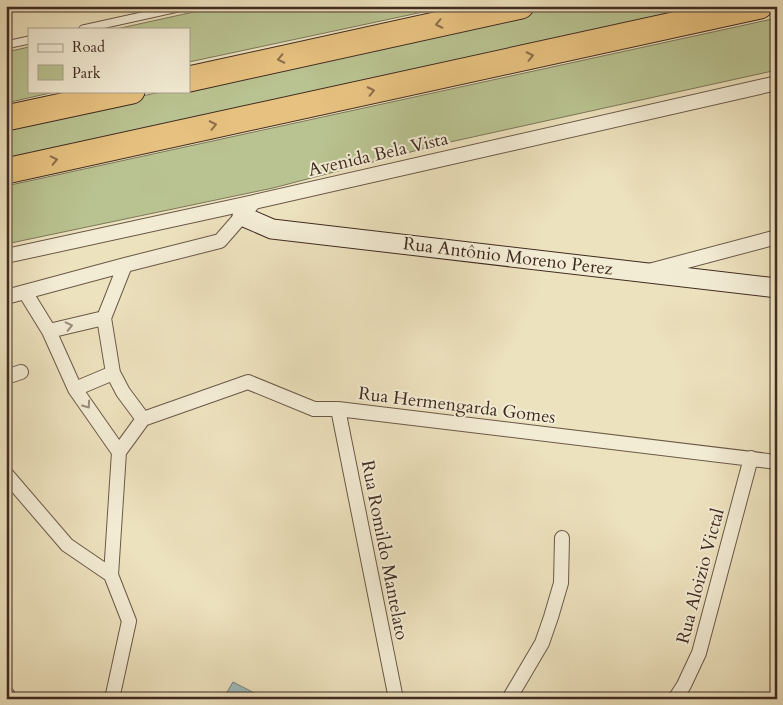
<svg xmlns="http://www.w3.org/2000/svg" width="783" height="705" font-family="Cardo,serif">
<rect width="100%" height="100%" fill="#ede2be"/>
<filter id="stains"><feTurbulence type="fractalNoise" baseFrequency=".004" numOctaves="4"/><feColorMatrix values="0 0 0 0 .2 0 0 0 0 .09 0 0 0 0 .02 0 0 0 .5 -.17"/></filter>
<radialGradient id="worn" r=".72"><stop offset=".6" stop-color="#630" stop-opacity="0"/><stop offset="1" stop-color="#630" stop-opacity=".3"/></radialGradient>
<path fill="#b9c391" stroke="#7c7759" d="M221 6H451L189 62V29H116Z
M553 6H722L6 163V126L165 91H189V86Z
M777 18V70L441 144 273 188 6 244V186Z
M29 47V91H59L6 103V52Z"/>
<path fill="#9ebbbd" stroke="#78817f" d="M233 682 266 699H223Z"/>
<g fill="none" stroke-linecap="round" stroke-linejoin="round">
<g stroke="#6b5948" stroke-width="9">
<path id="lane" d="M83 29 187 6
M6 45 29 40"/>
</g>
<g stroke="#6b5948" stroke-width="16">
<path id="street" d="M6 256 254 202
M649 271 777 237
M25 292 49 331 104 318 125 265
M6 297 125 265 220 241 254 202 777 83
M104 318 113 373 123 392 143 419
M49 331 75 389 119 452
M6 377 21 372
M75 389 113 373
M338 409 396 699
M143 419 248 382 314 409H338L777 462
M6 474 67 545 111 575
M6 693 7 694
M112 699 129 621 111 575 119 452 143 419
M509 699 542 643 551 617 561 583 562 538
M675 699 684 685 699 653 751 458"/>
</g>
<g stroke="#402b21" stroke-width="21">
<path id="secondary" d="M242 216 272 229 777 288"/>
</g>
<g stroke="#402b21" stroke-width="27">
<path id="highway" d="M189 79 521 6
M6 118 132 91
M6 171 760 6"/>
</g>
<use href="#lane" stroke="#f3ecd5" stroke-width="7"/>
<use href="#street" stroke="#f3ecd5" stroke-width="14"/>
<use href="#secondary" stroke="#f3ecd5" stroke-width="19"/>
<use href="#highway" stroke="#e6c17f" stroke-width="25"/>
</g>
<defs><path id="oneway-chevron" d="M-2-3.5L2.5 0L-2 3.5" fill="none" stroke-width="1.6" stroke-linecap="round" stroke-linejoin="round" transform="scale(1.25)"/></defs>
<g stroke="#8b6e4b">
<use href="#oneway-chevron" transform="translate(439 24) rotate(168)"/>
<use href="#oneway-chevron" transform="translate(530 56) rotate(-12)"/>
<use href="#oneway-chevron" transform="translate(281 59) rotate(168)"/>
<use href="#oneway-chevron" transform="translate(371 91) rotate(-12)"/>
<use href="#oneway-chevron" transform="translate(213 125) rotate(-12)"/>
<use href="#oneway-chevron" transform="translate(54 160) rotate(-13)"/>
</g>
<g stroke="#9a8c7b">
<use href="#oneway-chevron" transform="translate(69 326) rotate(-13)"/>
<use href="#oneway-chevron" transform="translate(87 405) rotate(54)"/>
</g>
<g text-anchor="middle" stroke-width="4" stroke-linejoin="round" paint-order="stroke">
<g font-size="18" fill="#402b21" stroke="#f3ecd5">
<text transform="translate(378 154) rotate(-13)" y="6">Avenida Bela Vista</text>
<text transform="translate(508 256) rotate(7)" y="6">Rua Antônio Moreno Perez</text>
<text transform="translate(457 405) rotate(7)" y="6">Rua Hermengarda Gomes</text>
<text transform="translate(385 550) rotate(79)" y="6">Rua Romildo Mantelato</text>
<text transform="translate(700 576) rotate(-75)" y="6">Rua Aloizio Victal</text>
</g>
</g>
<rect width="783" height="705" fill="none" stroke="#ede2be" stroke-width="25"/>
<rect x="8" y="8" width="768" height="690" fill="none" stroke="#402b21" stroke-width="2.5"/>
<rect x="12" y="12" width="758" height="680" fill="none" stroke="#402b21"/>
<rect x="28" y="28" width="162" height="65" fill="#f3ecd5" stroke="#ab9f8d"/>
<rect x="38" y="44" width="25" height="8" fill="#f3ecd5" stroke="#ab9f8d"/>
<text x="72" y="52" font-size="15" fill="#402b21">Road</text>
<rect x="38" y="65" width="25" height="15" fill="#b9c391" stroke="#ab9f8d"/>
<text x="72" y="78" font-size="15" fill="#402b21">Park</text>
<rect width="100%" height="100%" filter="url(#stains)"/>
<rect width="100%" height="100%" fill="url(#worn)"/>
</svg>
